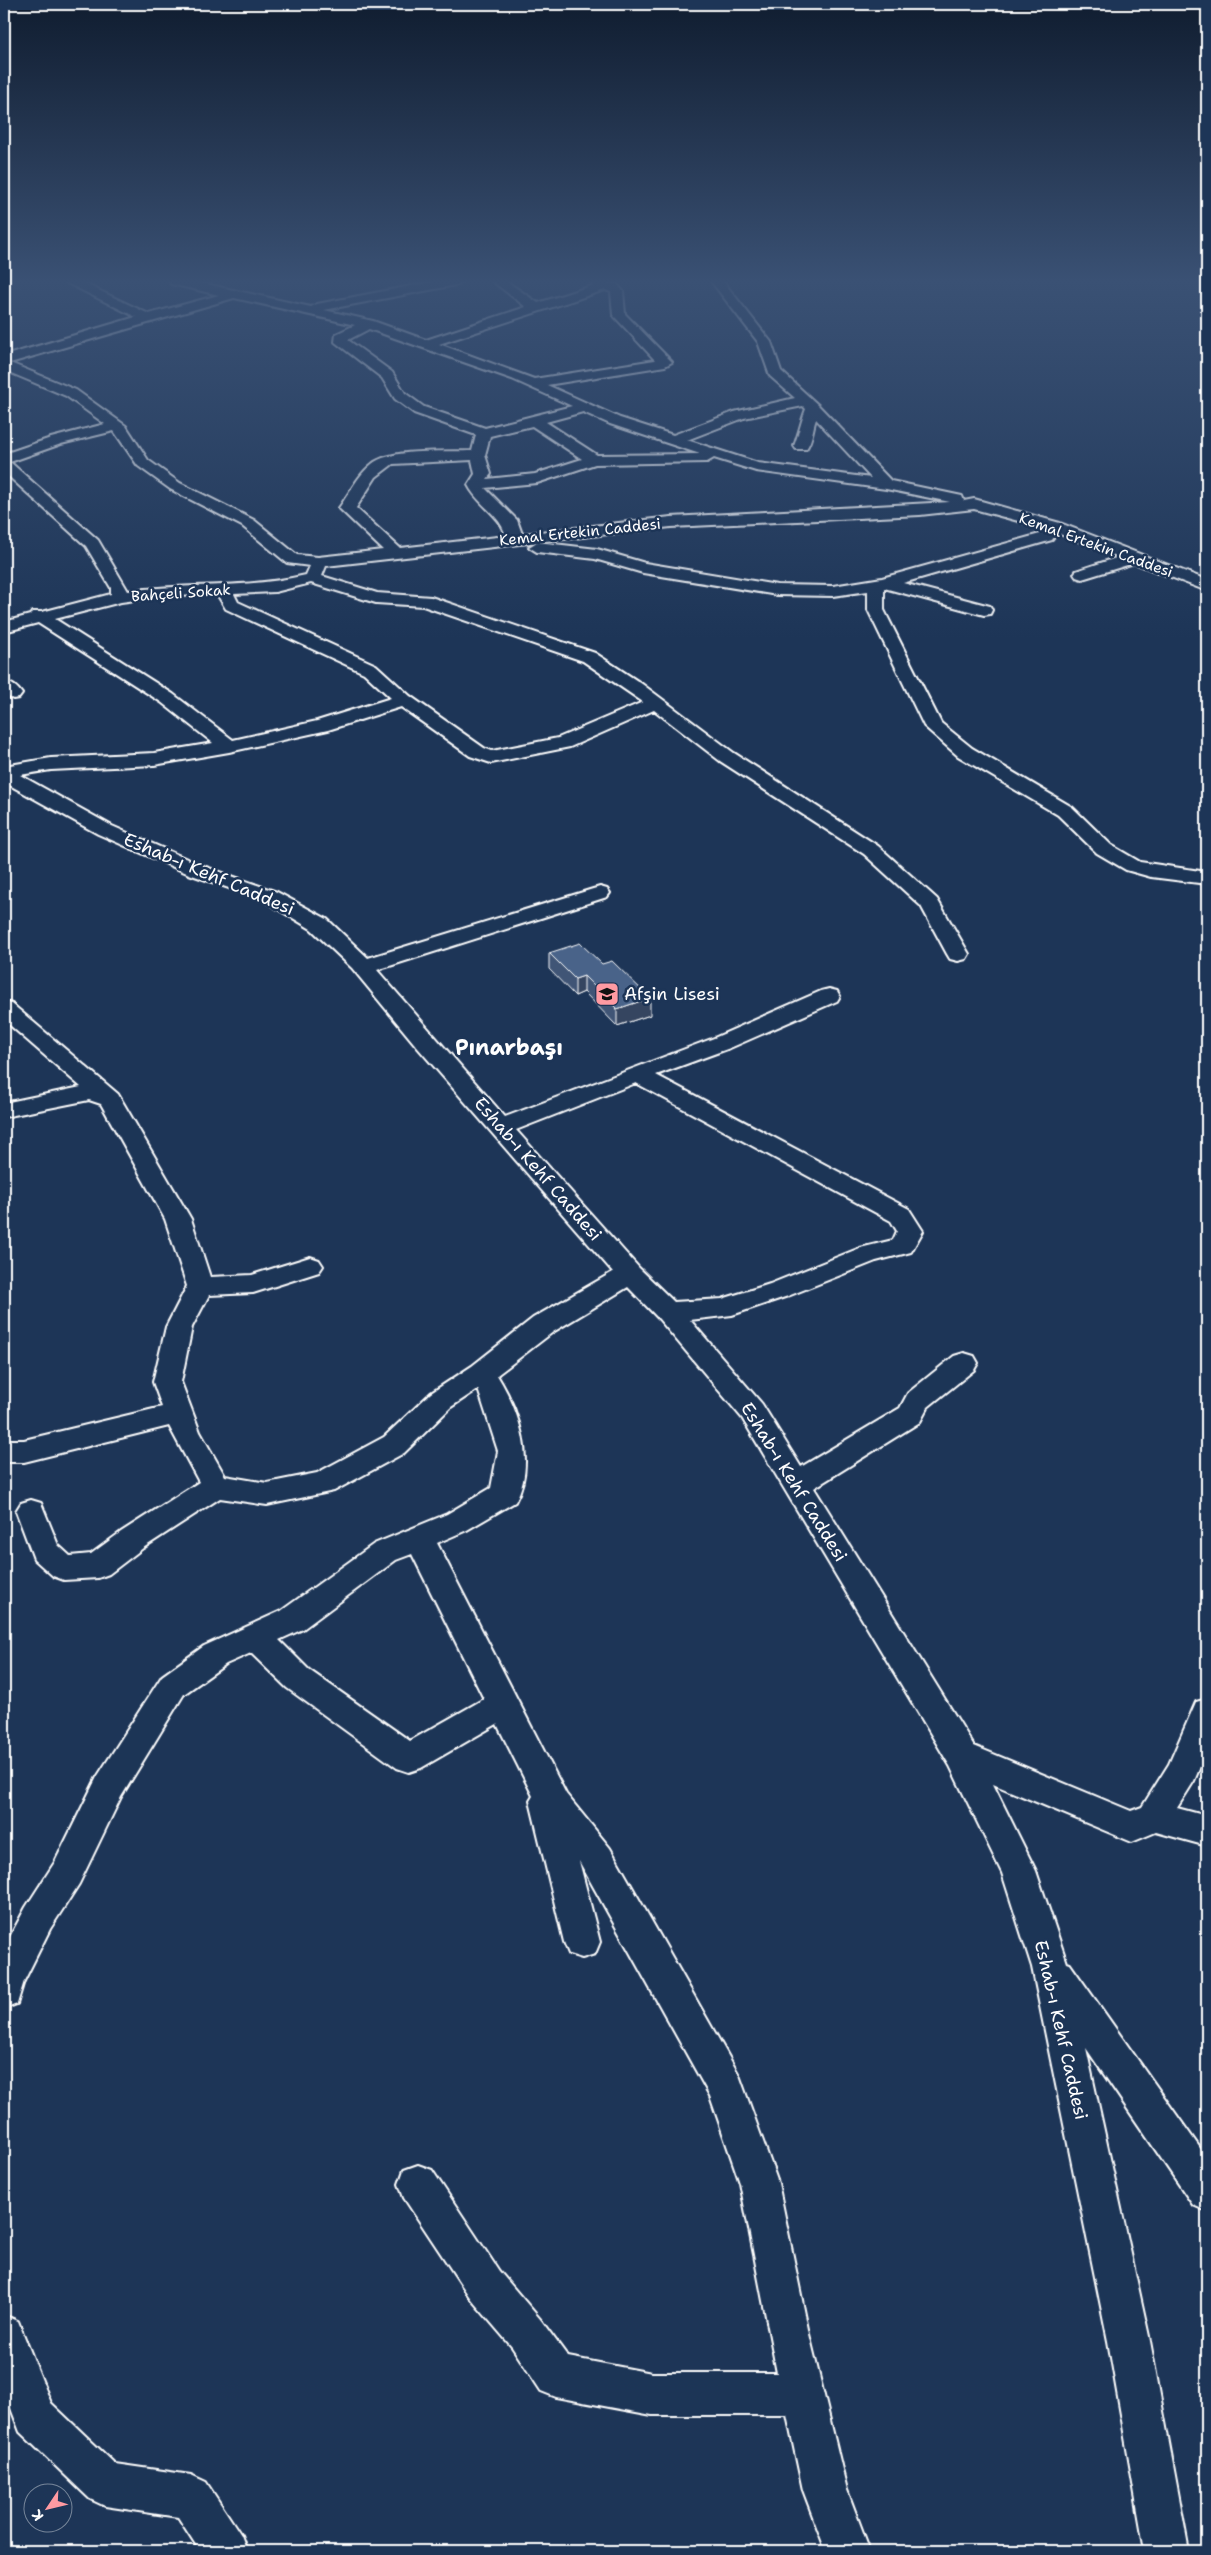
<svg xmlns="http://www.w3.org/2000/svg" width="1211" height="2555" font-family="'Shantell Sans',sans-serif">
<rect width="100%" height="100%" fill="#1d3557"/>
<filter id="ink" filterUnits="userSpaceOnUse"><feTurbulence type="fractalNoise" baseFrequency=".02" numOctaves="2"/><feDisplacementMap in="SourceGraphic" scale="10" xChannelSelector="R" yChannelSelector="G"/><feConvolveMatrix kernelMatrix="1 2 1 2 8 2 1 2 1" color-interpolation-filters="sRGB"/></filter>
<g filter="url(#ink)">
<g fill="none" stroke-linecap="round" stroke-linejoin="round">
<g stroke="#fff" stroke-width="4">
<path id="minor" d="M63 281H79L149 314 219 295 171 284 169 281H192L311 307 317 304 437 281H462L456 285 324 310 373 321 426 340 526 307 492 281H506L538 303 594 285 590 281 617 284 623 291 625 314 672 362 665 366 547 385 620 418 673 435 734 412 795 398 770 376 758 342 711 281H723L771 342 781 371 818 405 891 481 962 496 964 501 974 499 1060 523 1207 580V591L1134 563 1082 579 1076 577 1074 574 1076 571 1119 557 1057 533 1052 540 903 583 990 606 992 610 990 614 984 615 884 588V610L941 723 972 748 1072 807 1111 845 1140 862 1207 872V884L1151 877 1126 870 1097 853 1058 815 958 756 924 726 868 610V591L833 596 777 595 643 573 595 559 537 552 529 547 537 542 597 549 645 563 777 585 833 586 882 578 1040 534 1044 528 974 509 920 515 671 527 326 566 322 576 377 593 431 597 595 653 642 684 734 753 878 846 937 899 969 954 966 959 958 961 950 959 947 954 921 906 864 854 720 761 654 710 570 747 491 763 470 756 401 707 328 730 229 752 154 765 51 770 20 775 112 826 203 866 277 892 327 919 368 958 593 889 600 887 607 889 610 893 607 897 377 970 505 1117 714 1038 821 991 829 989 837 991 840 996 837 1001 730 1048 656 1075 909 1209 923 1231 911 1252 876 1261 788 1296 732 1315 690 1320 762 1404 801 1467 900 1408 908 1393 954 1356 964 1353 974 1356 978 1363 974 1370 928 1407 920 1422 814 1488 974 1746 1131 1811 1142 1807 1169 1764 1196 1702 1207 1699V1750L1194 1781 1177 1808 1207 1816V1846L1156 1832 1132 1842 993 1784 1036 1871 1067 1963 1070 1964 1207 2158V2211L1193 2205 1086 2048 1150 2341 1189 2551H1145L1108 2341 1032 1967 1002 1873 950 1766 742 1418 659 1319 628 1287 553 1332 497 1375C519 1410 537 1463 515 1502L467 1530 437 1543 566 1794 610 1848 739 2075 778 2183 809 2334 847 2490 870 2551H826L803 2490 787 2415H652L556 2397 541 2391 512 2347 471 2299 404 2198 399 2184 404 2170 418 2165 432 2170 499 2271 540 2319 568 2357 652 2373H777L740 2183 710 2096 579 1861 600 1942 595 1954 582 1958 569 1954 564 1942 530 1801 533 1796 497 1724 421 1768 409 1772 397 1768 287 1688 251 1653 226 1664 184 1694 121 1797 79 1884 50 1929 24 1981 17 2004 4 2009V1948L26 1907 55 1862 97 1777 162 1676 204 1646 281 1611 374 1544 447 1514 491 1488 498 1451 478 1389 451 1407 404 1453 334 1491 267 1505 220 1498 143 1548 109 1574 98 1578 64 1580 53 1576 34 1559 16 1511 21 1503 31 1500 41 1503 58 1545 70 1556 91 1554 121 1532 199 1482 169 1426 24 1462H4V1440H24L162 1407 153 1382 166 1327 187 1286 165 1219 101 1104 89 1100 4 1117V1103L81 1087 4 1020V1002L12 1004 118 1094 191 1219 210 1277 252 1275 310 1257 319 1260 323 1266 319 1272 253 1293 209 1295 192 1327 181 1382 200 1432 225 1476 267 1483 317 1473 384 1437 431 1393 472 1366 533 1318 613 1272 418 1048 352 968 311 929 263 900 189 874 98 834 4 782V766L51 758 154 753 213 743 161 702 38 623 4 632V622L30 615 32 612H42L111 594V588L86 546 4 472V454L51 438 105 424 66 396 4 370V356L136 317ZM605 290 611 292 613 315 655 360 534 379 439 344ZM234 298 355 325 336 334 335 342 382 378 395 399 414 413 476 435 472 451C447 452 391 448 372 464 358 475 349 494 339 508L383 550 318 557 297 555 254 520 180 483 148 460 126 426 76 390 10 363ZM369 329 512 379 572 406 485 428 424 407 405 393 392 372 348 340ZM803 406 806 409C801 422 799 433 794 446L796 449H806C813 439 812 430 816 419L871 478 758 463 687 440 744 418ZM583 412 610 424 700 454 597 455 546 422ZM532 426 582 459 535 474 487 479 491 474 485 455 490 436ZM114 431 138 466 170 489 242 526 287 563 310 566 306 575C248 589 187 583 128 591L98 540 10 462 61 444ZM714 458 756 471 886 489 950 502 671 517 522 534 517 520 485 488 537 483 595 464 707 462ZM472 460 475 474 468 485C478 505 501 515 506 536L400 548 356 508 376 477 393 464ZM311 583 376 603 423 606 583 661 643 702 558 738 492 751 484 748 410 696 376 665 238 602 234 594 275 592ZM217 594 226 609 364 673 391 698 317 721 233 740 173 694 55 619 121 602 158 597ZM636 1083 891 1221 897 1231 893 1240 860 1248 770 1284 722 1299 674 1302 639 1268 516 1130ZM412 1554 484 1699 410 1741 309 1670 279 1640 303 1629 396 1560Z
M4 681C12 683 17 687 22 694L19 698 13 699 4 695Z
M4 2315 18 2321 51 2403 115 2464 191 2475 206 2482 241 2535 247 2551H200L178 2517 105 2506 90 2499 20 2432 4 2390Z"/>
</g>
<use href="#minor" fill="#1d3557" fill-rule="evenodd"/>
</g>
<path fill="#405576" stroke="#fff" d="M549 953 650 1015 617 1026 584 992 575 996 549 969Z"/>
<path fill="#344560" stroke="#fff" d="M584 976V992L575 996V979Z
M650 998V1015L617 1026V1009Z"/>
<path fill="#4a6389" stroke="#fff" d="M580 943 602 964 612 961 650 998 617 1009 584 976 575 979 549 953Z"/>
</g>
<linearGradient id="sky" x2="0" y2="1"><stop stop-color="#101d30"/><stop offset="0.44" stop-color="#3a5174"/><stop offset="1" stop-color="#3a5174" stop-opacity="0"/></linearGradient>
<rect width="1211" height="639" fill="url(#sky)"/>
<defs>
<g id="school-square" transform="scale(1.25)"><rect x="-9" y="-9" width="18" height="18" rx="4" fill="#ff9aa2" stroke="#1d3557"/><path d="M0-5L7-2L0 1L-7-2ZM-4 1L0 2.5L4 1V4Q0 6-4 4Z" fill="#111"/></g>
</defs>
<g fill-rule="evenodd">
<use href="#school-square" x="607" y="994"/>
</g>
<g text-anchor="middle" stroke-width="5" stroke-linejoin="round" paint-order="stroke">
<g font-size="15" fill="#fff" stroke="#1d3557">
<text transform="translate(580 532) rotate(-6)" y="5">Kemal Ertekin Caddesi</text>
<text transform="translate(1096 545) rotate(20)" y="5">Kemal Ertekin Caddesi</text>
<text transform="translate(181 593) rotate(-4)" y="5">Bahçeli Sokak</text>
</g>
<g font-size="18" fill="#fff" stroke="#1d3557">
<text transform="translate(209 874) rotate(23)" y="6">Eshab-ı Kehf Caddesi</text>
<text transform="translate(538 1169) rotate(49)" y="6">Eshab-ı Kehf Caddesi</text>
<text transform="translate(794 1482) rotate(58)" y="6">Eshab-ı Kehf Caddesi</text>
<text transform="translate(1061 2030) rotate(77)" y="6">Eshab-ı Kehf Caddesi</text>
</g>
<g font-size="18" fill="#fff" stroke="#1d3557" text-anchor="start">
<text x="624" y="1000">Afşin Lisesi</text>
</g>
<g font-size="22" font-weight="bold" fill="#fff" stroke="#1d3557">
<text x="509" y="1055">Pınarbaşı</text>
</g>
</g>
<rect width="1211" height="2555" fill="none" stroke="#1d3557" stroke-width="20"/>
<rect x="10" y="10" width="1191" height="2535" fill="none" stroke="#fff" stroke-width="2" filter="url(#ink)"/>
<g transform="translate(48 2508) rotate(235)"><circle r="24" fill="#1d3557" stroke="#77869a"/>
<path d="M0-4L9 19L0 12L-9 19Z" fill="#ff9aa2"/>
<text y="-8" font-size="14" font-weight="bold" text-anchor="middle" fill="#ffffff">K</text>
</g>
</svg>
